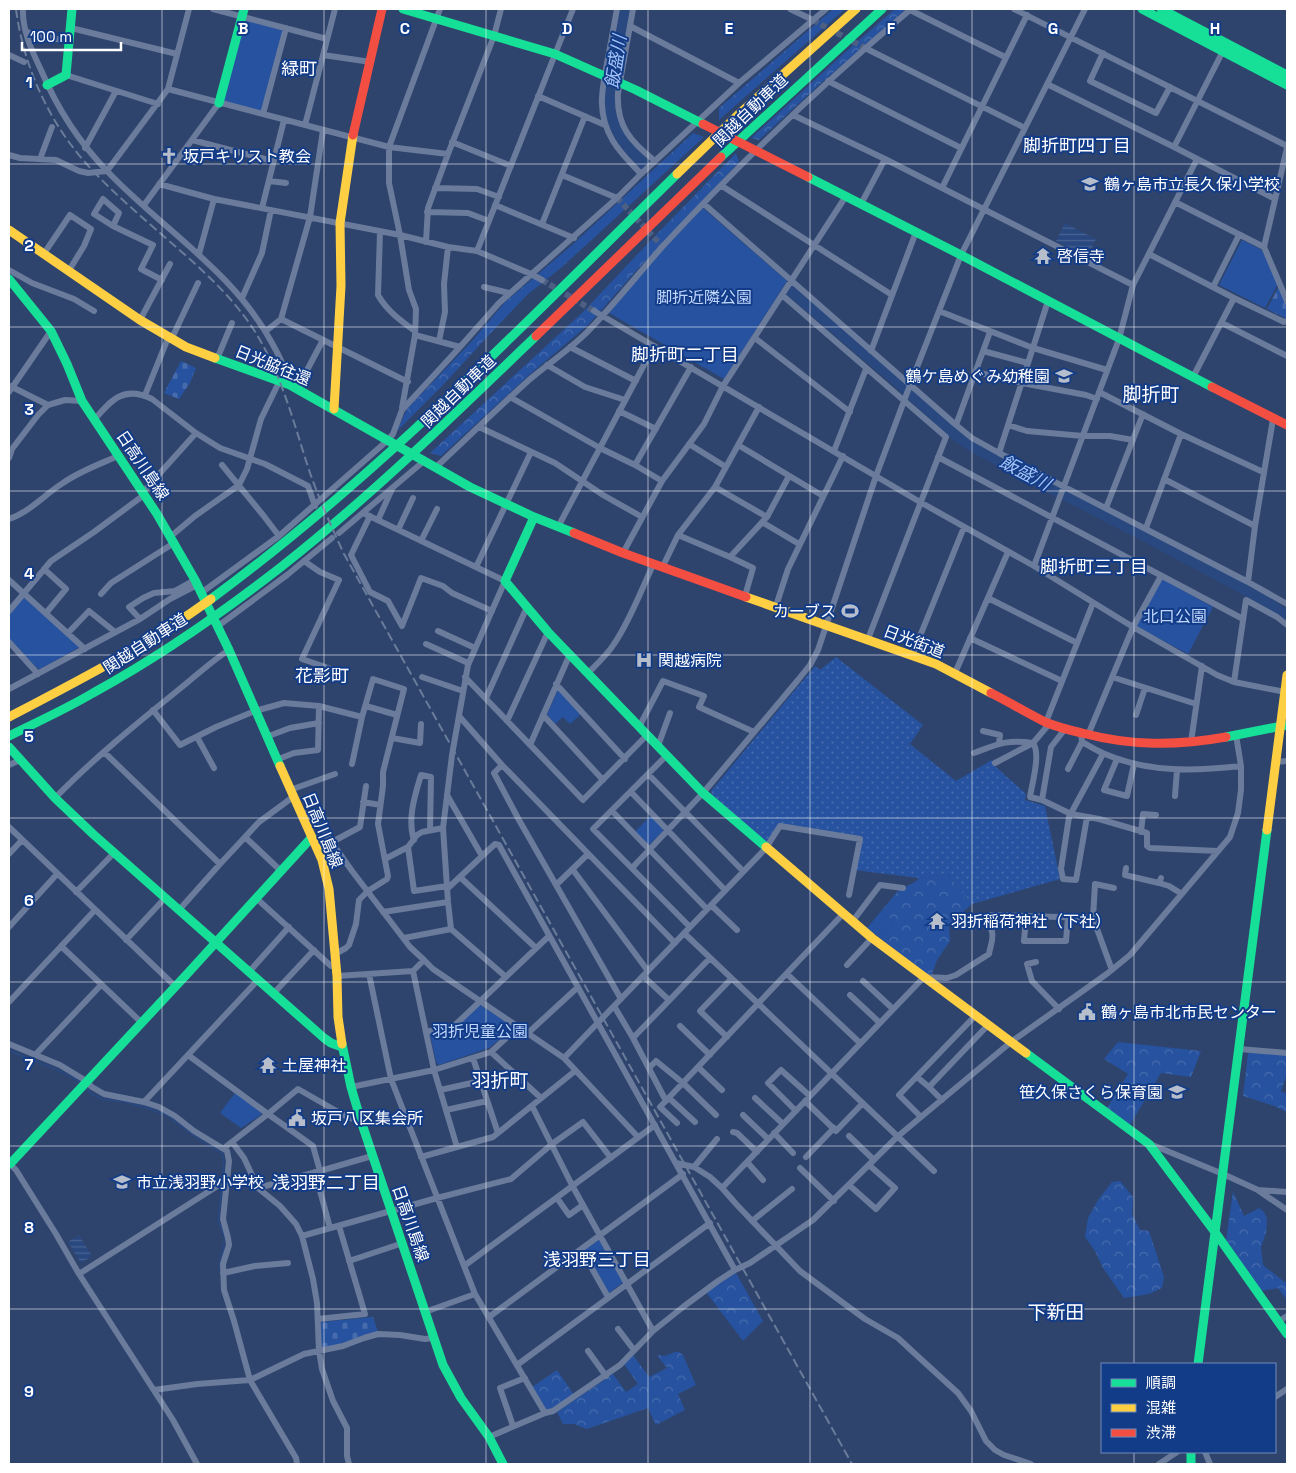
<svg xmlns="http://www.w3.org/2000/svg" width="1296" height="1473" font-family="'Space Grotesk','Noto Sans JP',sans-serif">
<defs>
<pattern id="grass-dots" width="8" height="8" patternUnits="userSpaceOnUse" patternTransform="scale(1.25)"><rect width="8" height="8" fill="#26529f"/><path d="M2 2h.1M6 6h.1" fill="none" stroke="#476cad" stroke-width="1.8" stroke-linecap="round"/></pattern>
<pattern id="forest-crowns" width="20" height="18" patternUnits="userSpaceOnUse" patternTransform="scale(1.25)"><rect width="20" height="18" fill="#26529f"/><path d="M2 6a3 3 0 1 1 6 0M12 15a3 3 0 1 1 6 0" fill="none" stroke="#476cad"/></pattern>
<pattern id="cemetery-stones" width="16" height="16" patternUnits="userSpaceOnUse" patternTransform="scale(1.25)"><rect width="16" height="16" fill="#26529f"/><path d="M2 7V4a2 2 0 0 1 4 0v3zM10 15v-3a2 2 0 0 1 4 0v3z" fill="#476cad"/></pattern>
<pattern id="water-rules" width="6" height="5" patternUnits="userSpaceOnUse" patternTransform="scale(1.25)"><rect width="6" height="5" fill="#29487f"/><path d="M0 2.5h6" fill="none" stroke="#496392"/></pattern>
</defs>
<rect width="100%" height="100%" fill="#2e446d"/>
<path fill="url(#grass-dots)" d="M836 657 923 725 910 744 956 781 992 760 996 767 1026 794 1025 800 1045 806 1060 879 972 904 947 874 919 878 854 870 860 839 780 826 769 845 712 795 711 791 815 666 820 670Z"/>
<path fill="url(#forest-crowns)" d="M833 9H845L719 120V108Z
M895 9H906L820 84 759 140 751 138 851 47Z
M693 133 704 137 562 267 527 295 488 336 443 385 397 431 407 409 473 340 505 302 572 245Z
M736 153 739 162 636 271 589 324 528 376 441 456 430 453 583 312 651 240Z
M947 874 972 904 949 924 950 941 937 960 932 974H925L881 939 894 922 881 911 898 891 915 882 919 878Z
M1118 1042 1201 1051 1191 1077 1161 1073 1130 1125 1107 1108 1128 1074 1104 1059Z
M1262 1052 1287 1055V1074L1281 1091 1287 1094V1112L1274 1106 1243 1096 1248 1053Z
M1120 1181 1133 1197 1132 1214 1140 1230 1149 1231 1164 1277 1162 1288 1149 1294 1124 1298 1103 1268 1095 1251 1085 1237 1088 1218 1098 1200 1112 1182Z
M1233 1192 1244 1216 1259 1208 1264 1212 1267 1219 1266 1233 1261 1247 1263 1265 1287 1284V1300L1278 1288 1261 1291 1226 1240Z
M736 1273 763 1321 743 1341 706 1292Z
M675 1352H679L683 1355 696 1385 678 1394 685 1410 656 1425 648 1408 587 1429 574 1424H563L557 1412 613 1374 626 1392 638 1384 624 1364 633 1355 649 1377 667 1368 657 1355 665 1356Z
M557 1370 574 1395 553 1409 547 1411 532 1387Z"/>
<path fill="url(#cemetery-stones)" d="M1279 286 1287 306V317L1285 318 1267 309Z
M181 361 196 368 190 383 179 399 164 393Z
M373 1317 378 1332 343 1344 322 1349 321 1347V1323L322 1322Z"/>
<path fill="#26529f" d="M244 20 283 30 262 111 223 101Z
M703 208 787 281 724 379 609 313 661 252Z
M1242 240 1262 250 1278 284 1265 308 1219 285Z
M1162 579 1213 607 1188 654 1136 626Z
M23 597 80 647 40 669 37 668 9 638V615Z
M558 690 581 714 570 724 563 717 555 724 547 714Z
M651 815 663 828V831L650 844H648L635 832Z
M881 911 894 922 881 939 867 928Z
M480 1005 515 1027 489 1048 439 1065 436 1062 430 1034 455 1028Z
M235 1093 261 1112V1115L241 1128 220 1113Z
M598 1240 600 1241 623 1281 622 1283 609 1293 585 1250Z"/>
<path fill="url(#water-rules)" d="M1065 223 1096 239 1087 257 1056 241Z
M79 1235 92 1256 81 1263 68 1242Z"/>
<g fill="none" stroke-linecap="round" stroke-linejoin="round">
<path stroke="#29487f" stroke-width="2" d="M9 1050C32 1062 59 1067 81 1083
M86 1088 93 1095 103 1099 126 1102 150 1109 167 1115 201 1141 222 1153 224 1161 223 1182
M219 1269 225 1238 218 1221 222 1186"/>
<path stroke="#29487f" stroke-width="11" d="M625 9 610 88V111L615 126 624 142 645 165
M790 290 898 382 958 437 972 446 1038 482 1067 496 1145 536 1264 600 1287 617"/>
<path stroke="#4d6083" stroke-width="6" stroke-dasharray="6 3" stroke-linecap="butt" d="M813 20 865 48
M617 198 663 247
M542 280 594 311"/>
<path stroke="#6a7b9b" stroke-width="6" d="M23 9C22 30 32 51 41 70 57 108 78 141 107 171 162 229 233 271 272 343 280 357 286 370 290 385
M213 9 327 39
M617 9C614 25 611 42 608 58 602 89 596 113 613 141 620 153 631 163 641 174
M633 9 618 93C616 126 631 142 655 161
M790 9 813 20
M1014 9 1287 146
M910 10 1005 57
M630 26 739 83
M71 28 177 54
M26 32 70 42
M865 48 1025 128
M1103 53 1090 81 1156 113 1170 87
M9 55 24 62
M323 55 371 62
M66 75 158 104
M828 81 961 148
M1047 84 1174 147 1275 199
M168 89 389 147 448 154
M538 96 605 125
M263 114 286 28
M793 115 885 159 1133 285
M305 125 335 9
M192 140 273 161
M452 142 511 166
M1174 147 1223 51
M85 148 116 91
M1287 148 1264 247 1287 301
M9 155 20 158 56 160 79 171 88 173 107 171 168 89 189 9
M40 159 52 127
M562 175 617 198
M269 181 286 183
M159 184 214 199 400 235 448 247 477 251 531 274 542 280
M722 186 892 295
M435 188 477 189 499 197
M942 188 1027 15
M1175 202 1264 247
M704 204 956 425 972 438 999 453 1248 582 1287 604
M861 204 885 159
M144 205 219 103
M495 205 574 238
M262 208 284 120
M427 212 468 213 489 221
M542 224 585 116
M113 226 119 213 103 199 94 214 113 226 153 245 141 269 162 280
M380 232 378 295C387 311 401 321 415 331
M426 242 428 208 448 154 494 36 501 9
M477 251 573 9
M199 254 214 199
M1149 254 1234 298 1284 322 1287 321
M43 255 70 215 91 229 84 246 68 272
M9 270 32 283 74 299 94 311
M484 287 509 293
M1213 287 1239 235
M782 295 946 437 868 639
M242 298 262 253 271 210
M594 311 920 502 1034 566 1133 627 1217 675 1234 682 1285 692
M939 311 1033 348 1107 370
M281 319 408 382
M140 320 170 264
M1222 323 1287 356
M266 331 281 319 310 217 323 130
M415 335 460 347
M755 338 850 412
M171 340 198 283
M439 341 445 312 444 284 448 247
M570 347 636 381
M871 351 916 232
M983 351 1028 363
M217 359 232 323
M547 365 585 387 625 400
M976 372 1022 383 1086 395 1097 399
M1193 377 1234 298
M10 386 48 405
M297 389 323 340
M9 392 51 331
M1099 392 1181 434 1263 472
M145 395 168 338
M510 397 600 448 635 465 662 481
M402 408 415 335 416 309 409 290 400 235 389 183V147L440 9
M619 411 656 429
M94 420C111 400 124 385 152 399L196 433
M956 425 990 332
M1008 425 1027 431 1083 436H1110L1133 440
M479 427 555 463 603 495 642 517
M689 444 726 467
M738 445 823 496
M834 451 866 369
M999 453 1048 301
M938 457 1243 619
M9 458 12 449 38 415 48 405 65 400 82 401
M222 465 263 515 279 536
M635 465 691 367
M435 468C466 439 497 409 529 380 550 362 574 347 592 327 617 301 639 273 662 247 740 163 823 83 911 9
M1164 479 1255 526
M715 487 767 517
M143 492 196 433 220 448 265 464 308 486 315 506
M1106 508 1143 414
M363 513 505 581 468 665 452 755 443 828 448 902 451 929
M370 516 351 555 370 592 388 601 402 626 421 578 443 586 452 593 492 611
M9 519C30 512 45 494 63 483 80 471 100 464 118 456
M378 520 392 489
M762 522 799 544
M558 527 654 346
M1146 528 1181 434
M398 530 413 498
M339 533 424 461
M678 535 730 557 753 568 745 596
M170 537 195 516 239 485 247 469 261 419 280 380
M421 541 437 509
M623 553 662 481 704 424 723 386 846 196
M730 557 767 517 789 476
M304 561 320 572 339 580 302 659 337 671
M663 566 678 535 715 487 759 407
M1034 566 1119 339 1133 285 1197 159
M476 567 531 452
M44 569 66 589 46 613
M9 580 85 649
M1248 582 1255 526 1273 419
M201 593 279 536 388 440 393 434 402 410 460 347 499 303 617 198 641 174 739 83 826 9
M101 594 111 583 174 543
M988 598 1077 643
M776 606 788 569 843 456
M9 611 51 561 94 532 144 495
M140 619 129 607 143 598 154 593 175 591 195 580
M218 626 287 575 332 538
M438 631 475 648
M68 633 89 611 115 632
M970 638 1062 681
M9 642 38 674
M426 644 468 663
M912 656 964 527
M588 673C597 664 607 655 614 644 631 619 641 590 654 563
M955 673 1008 552
M422 677 463 691
M465 677 583 800 647 735
M1112 677 1196 704
M1234 682 1246 600 1277 617 1287 625
M556 684 625 759
M9 689 140 619 170 599 197 585
M486 698 527 607
M319 706 362 717
M366 706 397 715
M153 710 180 745 216 727 255 711 284 703 319 706 318 750 294 753 276 760
M543 715 603 780
M1136 715 1145 688
M459 716 502 765 675 943
M507 721 548 632
M1046 722 1093 603
M639 727 663 681 704 696 699 707 754 732
M983 731 1000 735 999 744
M1081 733 1082 742C1090 746 1097 751 1105 754 1149 773 1195 771 1241 766
M1088 735 1133 627 1161 576
M197 737 214 768
M266 737 290 728 319 723
M392 738 420 743 421 724
M1191 742 1202 666
M1033 743C1041 754 1032 783 1030 797L1042 800 1071 814 1099 819 1147 833V846L1150 848 1218 851
M530 745 570 654
M658 746 670 713
M104 752 220 864 179 910
M974 753C998 744 1007 739 1033 743
M666 756 593 829 690 927
M1117 759 1104 790 1127 796 1134 764
M1276 762 1287 761
M995 763 1033 743 1050 723
M9 765 20 760
M502 765 494 773 519 820 621 999
M1068 769 1082 742
M648 774 743 871
M290 790 335 774
M631 792 725 890
M447 795 482 856
M1175 796 1177 770
M55 798C93 759 135 725 177 691 195 677 210 662 229 650
M1042 800 1051 747 1065 729
M363 802 380 805
M300 810 318 823 352 871 410 947 424 960
M612 811 707 909
M1087 817 1076 880 1063 879 1061 869 1069 817 1103 754
M9 827 176 987
M1141 832 1143 814 1156 815
M245 837 281 871
M414 840C407 819 415 795 421 775L431 777 430 830
M332 842 360 827 366 786
M408 847 414 891 447 886
M9 854 22 840
M385 859 408 847 417 835 422 832 443 828
M220 864 259 822 293 797
M632 868 703 793 798 680 810 665 818 650 876 476 910 385 961 255 1085 9
M1126 868 1125 875 1159 883 1161 878
M573 870 648 971
M460 877 536 948
M1159 883 1169 886 1182 894
M556 885 588 854
M447 889 495 844 499 845 735 1270
M76 892 114 853
M256 898 331 966 336 964
M711 905 737 930
M383 912 448 902
M1026 917 1024 941H1066L1068 917
M1093 918 1112 970
M852 922 880 885 903 888
M9 927 57 874
M684 933 934 1171
M404 938 451 929 506 977
M126 940 165 898
M61 946 142 1023
M335 954 346 948 349 945 356 924 359 900 368 891 387 879 388 876 378 824 383 786V772L404 689 373 679 362 717 352 764
M1036 962 1027 964 1032 981 1059 1009
M847 965 872 938
M413 971 434 1070 457 1147
M249 972 289 927
M369 974 391 1079 475 1294 545 1413
M787 974 860 1043
M337 976 413 971 424 960 433 969 564 1058 766 848 780 826 860 839 849 895
M643 976 669 1000
M863 981 893 1009
M273 994 314 950
M850 995 880 1023
M9 1002 95 910
M614 1006 633 1038 666 1101
M680 1026 710 1055
M426 1032 454 1026 549 936
M528 1033 578 987
M727 1037 700 1011 731 979
M633 1038 710 958
M9 1044 60 1065 83 1079 92 1087 104 1094 144 1102 159 1107 175 1116 194 1131 227 1151 229 1161 223 1219 228 1238 229 1245 223 1264 224 1290 234 1321 250 1380 296 1458 297 1464
M1239 1049 1287 1053
M491 1052 541 1098
M36 1054 101 985
M188 1055 268 1114 224 1148
M473 1058 498 1133
M564 1058 638 1137
M698 1067 722 1090
M649 1068 656 1061 683 1083 716 1115
M917 1077 929 1087
M351 1087 434 1070 491 1052 518 1027
M440 1090 481 1081
M669 1098 695 1122
M755 1098 783 1124
M942 1100 929 1087 988 1025
M805 1101 836 1131 862 1104
M144 1102 257 981
M532 1106 573 1187 653 1331
M446 1110 487 1101
M796 1111 768 1083 781 1070 810 1096
M743 1115 768 1139
M921 1117 899 1095 975 1016
M677 1123 660 1107 843 914
M733 1132 737 1133 757 1152
M774 1133 793 1153
M849 1136 874 1160
M232 1142 244 1158 258 1188 280 1206 296 1224 302 1236 313 1279 317 1303 319 1351 322 1369 333 1401 347 1428V1456L349 1464
M1150 1144 1223 1174 1258 1190 1287 1192
M421 1157 493 1137 575 1071
M806 1157 834 1128
M747 1162 763 1180
M9 1163 16 1170 56 1234 79 1274 173 1420 197 1464
M676 1163 694 1167 710 1177 722 1188 737 1205 800 1271 865 1319 898 1338 912 1351 958 1393 971 1411 986 1441 995 1450 1004 1455 1031 1464
M694 1167 717 1139
M800 1168 834 1201
M320 1171 372 1156
M315 1172 330 1228
M849 1185 876 1209 895 1188 869 1165
M258 1188 320 1171 313 1146 268 1114 298 1089 347 1117 361 1121
M722 1188 924 977 947 978 956 975 989 954C990 947 994 938 992 932 990 924 989 923 990 915L1093 918 1095 884 1114 888
M1259 1191 1287 1210
M557 1198 569 1215 583 1205
M752 1221 792 1189
M302 1236 437 1198 511 1179 552 1144 583 1122 611 1158
M581 1249 608 1297
M349 1261 403 1243
M464 1266 655 1125
M223 1273 255 1266 288 1263
M79 1274 219 1185 227 1184
M425 1312 475 1294
M489 1317 683 1174
M318 1319 365 1314 339 1226
M1279 1321 1287 1316
M618 1329 634 1350
M588 1351 606 1376
M517 1365 710 1223
M154 1390 197 1384 250 1380 304 1354 343 1346 364 1338 378 1334 400 1335 425 1339 433 1338
M1275 1397 1287 1389
M513 1426 500 1388 525 1378
M489 1437 545 1413 553 1411 620 1365 653 1331 683 1307 718 1281 735 1270 750 1263 813 1220 897 1137 1011 1042 1108 973 1130 955 1230 837 1238 813 1241 790V766L1236 735
M1205 1452 1210 1464
M1159 1464 1177 1452"/>
<path stroke="#16e098" stroke-width="9" d="M403 9 555 54 636 90 703 124
M1142 9 1287 85
M1161 9 1287 75
M47 85 66 75 72 9
M219 103 244 9
M721 157 882 9
M808 177 961 255 1212 387
M9 279 51 331 67 364 82 401 157 514 195 580 229 650 280 766
M215 358 290 385 470 487 534 517 574 533
M534 517 505 581 548 632 703 793 766 847
M211 599C381 474 527 321 677 174
M9 736C37 722 66 709 93 693 159 657 222 613 281 567 371 496 453 416 536 336
M1226 737 1287 725
M9 747 55 798 93 834 324 1038 331 1043 342 1047
M342 1044 351 1087 361 1121 443 1365 461 1398 489 1437 503 1464
M1026 1053 1149 1144 1215 1232 1287 1334
M10 1164 188 973 312 837
M1198 1364 1267 830
M1191 1452V1464"/>
<path stroke="#ffcf43" stroke-width="9" d="M677 174 740 113 856 9
M9 230 140 320 186 347 215 358
M334 409 341 286 340 223 353 135
M746 597 936 664 991 693
M9 717C78 681 148 645 211 599
M280 766 322 860 329 889 337 976 338 1017 342 1044
M1267 830 1287 675
M766 847 872 938 1026 1053"/>
<path stroke="#f24e42" stroke-width="9" d="M703 124 808 177
M353 135 382 9
M536 336 721 157
M1212 387 1287 425
M574 533 623 553 746 597
M991 693C1009 702 1027 713 1045 722 1057 727 1069 730 1082 733 1131 746 1176 746 1226 737"/>
<path stroke="#6b7c9b" stroke-width="2" stroke-dasharray="9 4" stroke-linecap="butt" d="M16 9C24 70 52 129 95 173 118 197 143 218 168 240 198 266 229 293 252 327 281 371 293 421 309 470 319 499 331 526 344 554L852 1464"/>
</g>
<path fill="none" stroke="#fff" stroke-width="1" stroke-opacity="0.55" d="M162 9V1464M324 9V1464M486 9V1464M648 9V1464M810 9V1464M972 9V1464M1134 9V1364M9 164H1287M9 327H1287M9 491H1287M9 655H1287M9 818H1287M9 982H1287M9 1146H1287M9 1309H1287M1134 1452V1464"/>
<defs>
<g id="church-bare" transform="scale(1.35)"><path d="M-1.2-6h2.4v3.5h3.3v2.4h-3.3V6h-2.4V-.1h-3.3v-2.4h3.3Z" fill="#b6becc" stroke="#133c88" stroke-width="2.5" paint-order="stroke"/></g>
<g id="school-bare" transform="scale(1.35)"><path d="M0-5L7-2L0 1L-7-2ZM-4 1L0 2.5L4 1V4Q0 6-4 4Z" fill="#b6becc" stroke="#133c88" stroke-width="2.5" paint-order="stroke"/></g>
<g id="temple-bare" transform="scale(1.35)"><path d="M0-6L5-2H3V0L6.5 2.5H4V6H1.5V3h-3V6H-4V2.5H-6.5L-3 0V-2H-5Z" fill="#b6becc" stroke="#133c88" stroke-width="2.5" paint-order="stroke"/></g>
<g id="stadium-bare" transform="scale(1.35)"><path d="M0-5a6.5 5 0 1 0 0 10a6.5 5 0 1 0 0-10ZM-3.5-1.8h7v3.6h-7Z" fill="#b6becc" stroke="#133c88" stroke-width="2.5" paint-order="stroke"/></g>
<g id="hospital-bare" transform="scale(1.35)"><path d="M-5-5h3v3.5h4V-5h3V5h-3V1.5h-4V5h-3Z" fill="#b6becc" stroke="#133c88" stroke-width="2.5" paint-order="stroke"/></g>
<g id="civic-bare" transform="scale(1.35)"><path d="M-.6-6.5H3V-4.5H.6V-3L4-1V1h2V6H-6V1h2V-1L-.6-3ZM-1.2 2.5V6h2.4V2.5Z" fill="#b6becc" stroke="#133c88" stroke-width="2.5" paint-order="stroke"/></g>
</defs>
<g fill-rule="evenodd">
<use href="#church-bare" x="169" y="156"/>
<use href="#school-bare" x="1090" y="184"/>
<use href="#temple-bare" x="1043" y="256"/>
<use href="#school-bare" x="1064" y="376"/>
<use href="#stadium-bare" x="850" y="611"/>
<use href="#hospital-bare" x="644" y="660"/>
<use href="#temple-bare" x="937" y="921"/>
<use href="#civic-bare" x="1087" y="1012"/>
<use href="#temple-bare" x="268" y="1065"/>
<use href="#school-bare" x="1177" y="1092"/>
<use href="#civic-bare" x="297" y="1118"/>
<use href="#school-bare" x="122" y="1182"/>
</g>
<g text-anchor="middle" stroke-width="4" stroke-linejoin="round" paint-order="stroke">
<g font-size="16" fill="#fff" stroke="#133c88">
<text transform="translate(750 110) rotate(-44)" y="6">関越自動車道</text>
<text transform="translate(273 365) rotate(22)" y="6">日光脇往還</text>
<text transform="translate(458 391) rotate(-44)" y="6">関越自動車道</text>
<text transform="translate(143 465) rotate(56)" y="6">日高川島線</text>
<text transform="translate(914 641) rotate(21)" y="6">日光街道</text>
<text transform="translate(145 643) rotate(-33)" y="6">関越自動車道</text>
<text transform="translate(323 830) rotate(68)" y="6">日高川島線</text>
<text transform="translate(411 1223) rotate(71)" y="6">日高川島線</text>
</g>
<g font-size="16" fill="#fff" stroke="#133c88" text-anchor="start">
<text x="183" y="162">坂戸キリスト教会</text>
<text x="1104" y="190">鶴ヶ島市立長久保小学校</text>
<text x="1057" y="262">啓信寺</text>
<text x="1050" y="382" text-anchor="end">鶴ケ島めぐみ幼稚園</text>
<text x="836" y="617" text-anchor="end">カーブス</text>
<text x="658" y="666">関越病院</text>
<text x="951" y="927">羽折稲荷神社（下社）</text>
<text x="1101" y="1018">鶴ヶ島市北市民センター</text>
<text x="282" y="1071">土屋神社</text>
<text x="1163" y="1098" text-anchor="end">笹久保さくら保育園</text>
<text x="311" y="1124">坂戸八区集会所</text>
<text x="136" y="1188">市立浅羽野小学校</text>
</g>
<g font-size="16" fill="#bed5fc" stroke="#133c88">
<text x="704" y="303">脚折近隣公園</text>
<text x="1175" y="622">北口公園</text>
<text x="480" y="1037">羽折児童公園</text>
</g>
<g font-size="18" font-style="italic" fill="#a3c2f7" stroke="#133c88">
<text transform="translate(616 62) rotate(-81)" y="6">飯盛川</text>
<text transform="translate(1025 473) rotate(28)" y="6">飯盛川</text>
</g>
<g font-size="18" fill="#fff" stroke="#133c88">
<text x="299" y="75">緑町</text>
<text x="1077" y="152">脚折町四丁目</text>
<text x="685" y="361">脚折町二丁目</text>
<text x="1094" y="573">脚折町三丁目</text>
<text x="322" y="682">花影町</text>
<text x="326" y="1189">浅羽野二丁目</text>
<text x="597" y="1266">浅羽野三丁目</text>
</g>
<g font-size="19" fill="#fff" stroke="#133c88">
<text x="1151" y="401">脚折町</text>
<text x="500" y="1087">羽折町</text>
<text x="1056" y="1319">下新田</text>
</g>
</g>
<g font-size="16" text-anchor="middle" font-weight="bold" fill="#fff" stroke="#133c88" stroke-width="4" stroke-linejoin="round" paint-order="stroke">
<text x="243" y="34">B</text>
<text x="405" y="34">C</text>
<text x="567" y="34">D</text>
<text x="729" y="34">E</text>
<text x="891" y="34">F</text>
<text x="1053" y="34">G</text>
<text x="1215" y="34">H</text>
<text x="29" y="88">1</text>
<text x="29" y="251">2</text>
<text x="29" y="415">3</text>
<text x="29" y="579">4</text>
<text x="29" y="742">5</text>
<text x="29" y="906">6</text>
<text x="29" y="1070">7</text>
<text x="29" y="1233">8</text>
<text x="29" y="1397">9</text>
</g>
<rect width="1296" height="1473" fill="none" stroke="#ffffff" stroke-width="20"/>
<rect x="1101" y="1363" width="175" height="90" fill="#133c88" stroke="#718ab8"/>
<rect x="1111" y="1379" width="25" height="8" fill="#16e098" stroke="#718ab8"/>
<text x="1146" y="1388" font-size="15" fill="#ffffff">順調</text>
<rect x="1111" y="1404" width="25" height="8" fill="#ffcf43" stroke="#718ab8"/>
<text x="1146" y="1413" font-size="15" fill="#ffffff">混雑</text>
<rect x="1111" y="1429" width="25" height="8" fill="#f24e42" stroke="#718ab8"/>
<text x="1146" y="1438" font-size="15" fill="#ffffff">渋滞</text>
<path d="M22 42v8h99v-8" fill="none" stroke="#ffffff" stroke-width="2.5"/>
<text x="30" y="42" font-size="15" fill="#ffffff" stroke="#133c88" stroke-width="4" paint-order="stroke">100 m</text>
</svg>
